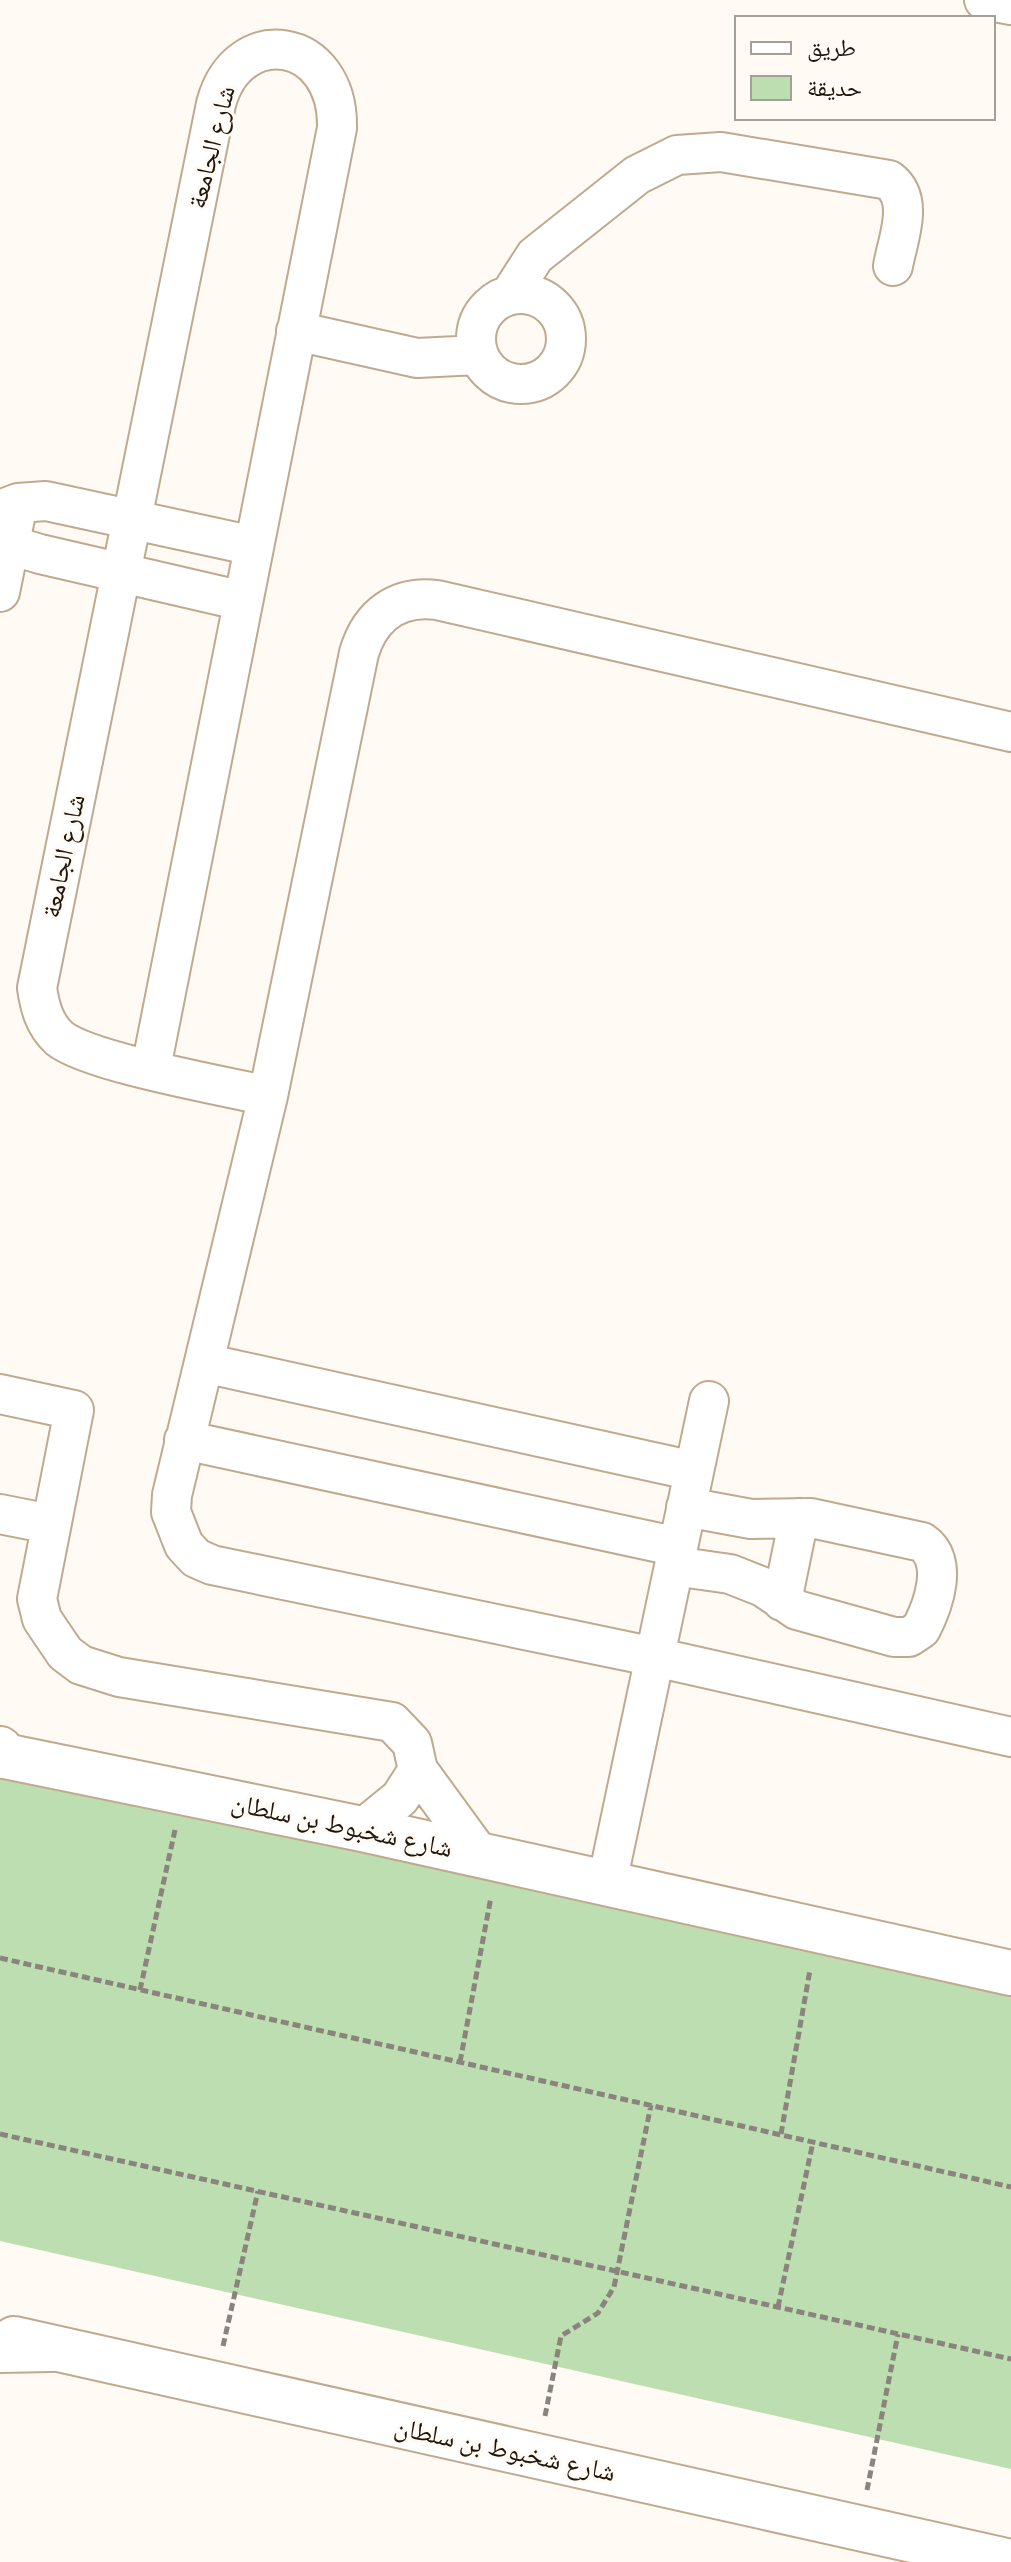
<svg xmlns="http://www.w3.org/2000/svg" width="1011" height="2562" font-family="'Archivo Narrow','Noto Naskh Arabic',sans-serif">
<rect width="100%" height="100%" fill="#fffaf4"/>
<path fill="#bcdeb1" d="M0 1757 1011 1987V2469L0 2241Z"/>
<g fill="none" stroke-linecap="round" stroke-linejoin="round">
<g stroke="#c0aa8f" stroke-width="42">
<path id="minor" d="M984 0 1011 5
M476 339a45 45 0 1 1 90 0a45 45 0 1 1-90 0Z
M510 295 535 256 637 175 677 155 721 152 889 180C915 200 898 238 893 266
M296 331 417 358 478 355
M0 510 18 503 46 501 254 546
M0 535 20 548 40 554 243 601
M0 592 15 518
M1011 732 437 600C397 595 370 616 359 653L268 1096 172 1495 171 1512 184 1545 196 1558 212 1565 655 1657 1011 1737
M151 1068 337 128C339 36 238 21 216 104L37 988C40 1007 44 1024 59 1038 88 1062 224 1086 268 1096
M204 1363 694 1471
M0 1394 74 1410 37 1599 42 1619 65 1653 81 1665 119 1677 392 1722 412 1743 418 1770 480 1855
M184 1440 678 1547
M0 1514 50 1524
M674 1566 730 1574 763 1587 797 1610 894 1637H909L921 1629C934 1604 949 1560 922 1542L811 1518 751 1519 686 1507
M782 1601 799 1518
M362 1829 400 1798 418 1770
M607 1883 709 1401"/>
</g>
<g stroke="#c0aa8f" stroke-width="48">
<path id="major" d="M0 1755 362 1829 1011 1973
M14 2339 1011 2562"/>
</g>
<g stroke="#c0aa8f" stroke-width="48">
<path id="highway" d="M0 1749 5 1756
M0 2350 51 2349"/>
</g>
<path stroke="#8a847c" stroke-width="5" stroke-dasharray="8 4" stroke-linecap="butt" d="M0 1958 1011 2187
M140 1990 175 1830
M460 2062 491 1897
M0 2134 1011 2359
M781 2134 810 1970
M778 2307 813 2142
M223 2346 258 2191
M545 2416 561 2336 598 2313 614 2287 651 2105
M867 2490 898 2334"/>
<use href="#minor" stroke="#fff" stroke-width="38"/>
<use href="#major" stroke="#fff" stroke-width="44"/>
<use href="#highway" stroke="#fff" stroke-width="44"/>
</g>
<g text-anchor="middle" stroke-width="6" stroke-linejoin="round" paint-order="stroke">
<g font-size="26" fill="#1e160d" stroke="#fffaf4">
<text transform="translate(211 147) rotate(-76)" y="9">شارع الجامعة</text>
<text transform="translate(63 856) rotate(-78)" y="9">شارع الجامعة</text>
<text transform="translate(342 1825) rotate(12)" y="9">شارع شخبوط بن سلطان</text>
<text transform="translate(505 2449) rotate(12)" y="9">شارع شخبوط بن سلطان</text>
</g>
</g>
<rect x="735" y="16" width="260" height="104" fill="#fffaf4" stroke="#a59f98" stroke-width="2"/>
<rect x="751" y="42" width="40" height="12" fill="#ffffff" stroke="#a59f98" stroke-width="2"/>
<text x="807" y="56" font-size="24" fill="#1e160d">طريق</text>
<rect x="751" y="76" width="40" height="24" fill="#bcdeb1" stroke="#a59f98" stroke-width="2"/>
<text x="807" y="96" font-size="24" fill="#1e160d">حديقة</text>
</svg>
